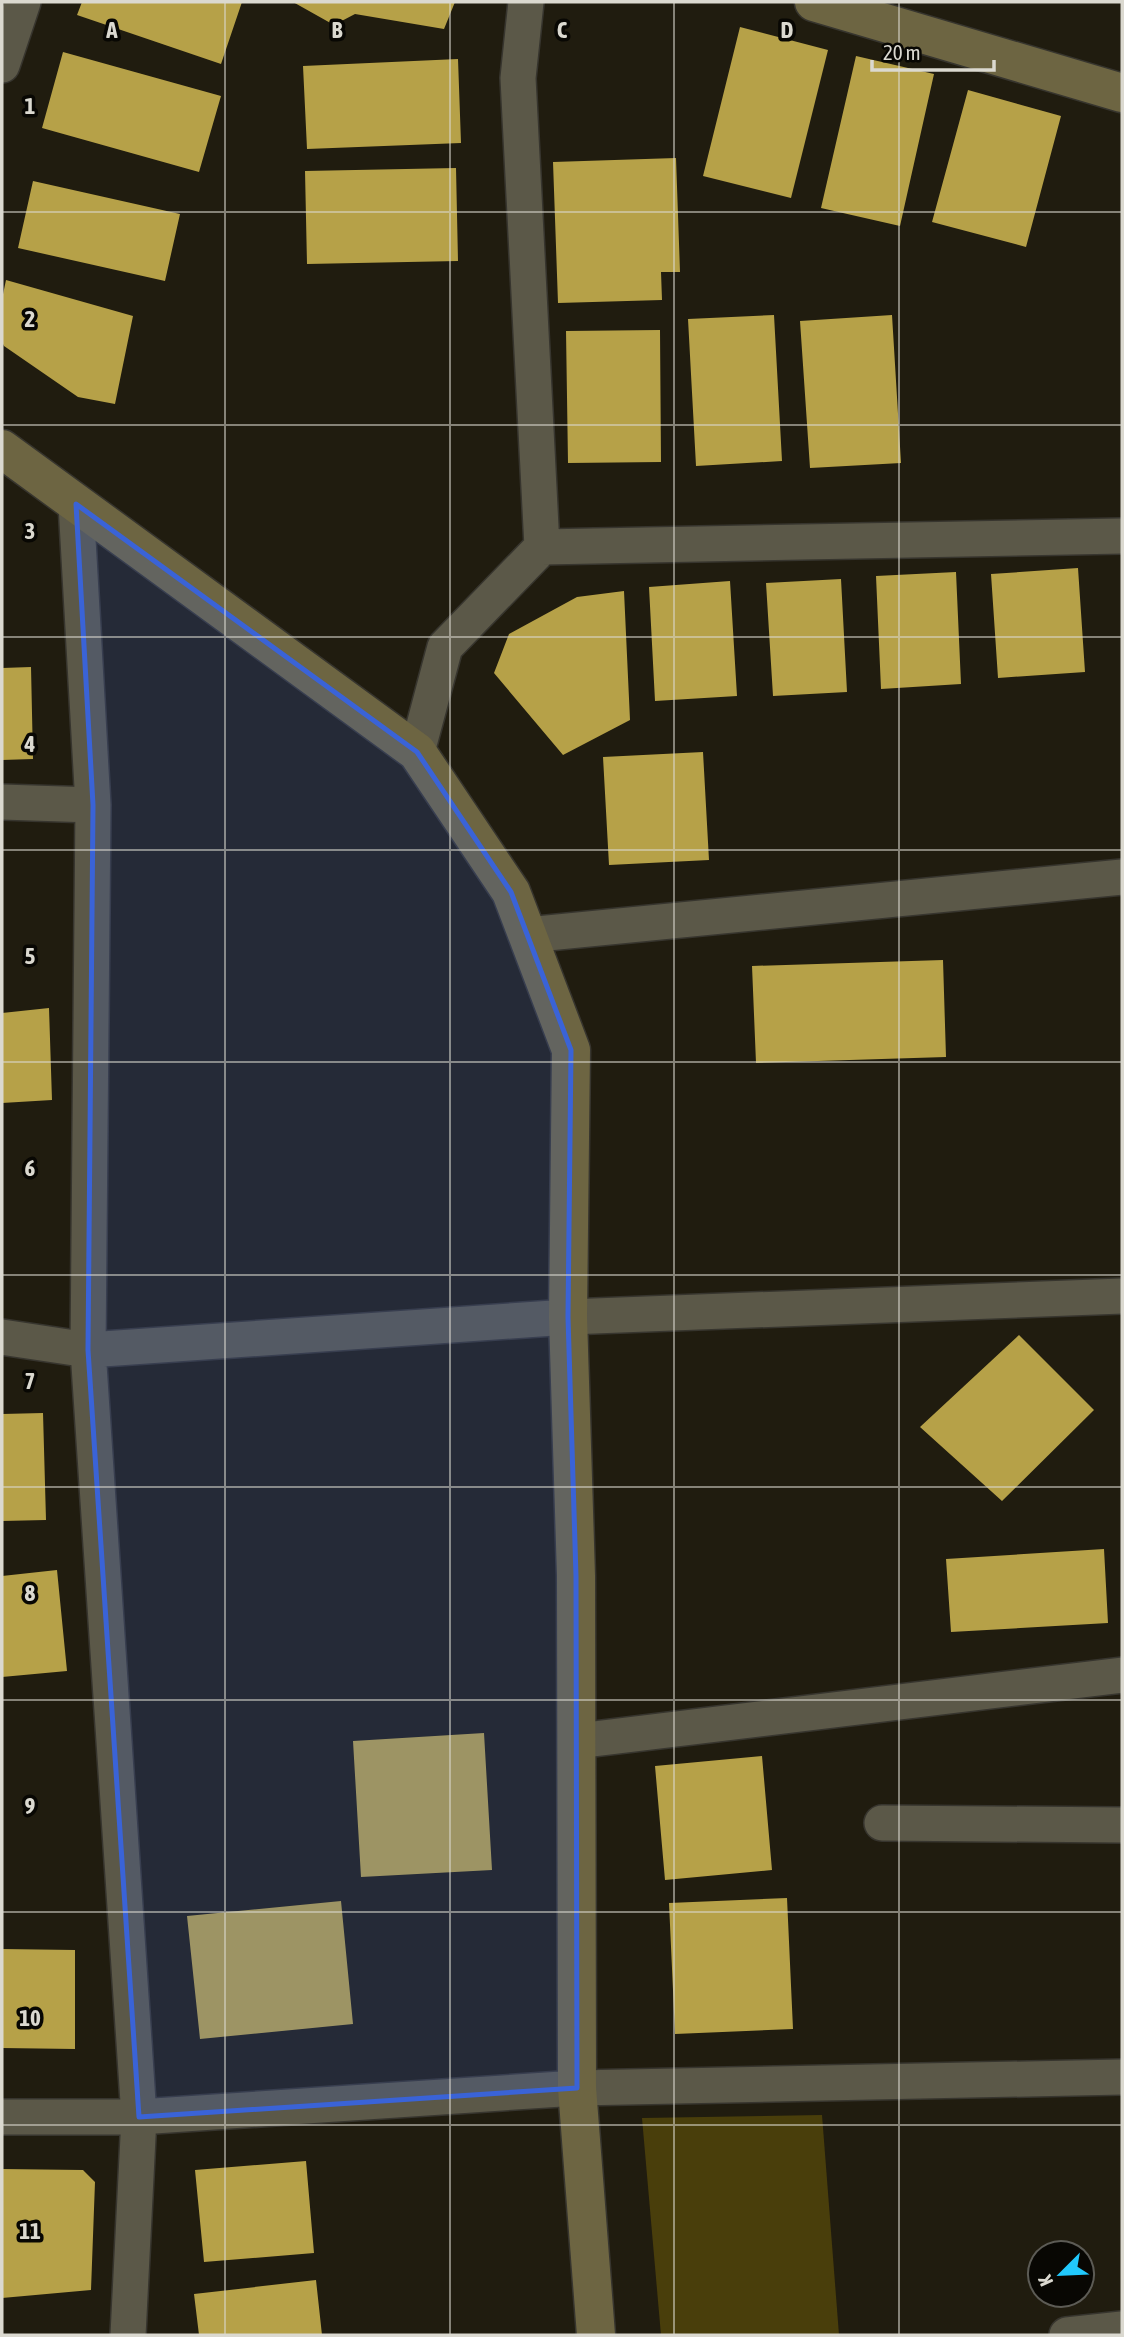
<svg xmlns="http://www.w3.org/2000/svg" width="1124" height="2337" font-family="'Asap Condensed',sans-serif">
<rect width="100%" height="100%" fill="#201c0f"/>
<path fill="#493e0b" d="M822 2115 839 2335H661L642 2118Z"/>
<path fill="#b6a148" d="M82 2H242L221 64 77 15Z
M293 2H455L444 29 355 14 334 25Z
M740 27 828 50 791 198 703 176Z
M63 52 221 96 199 172 42 128Z
M856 56 934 74 900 226 821 208Z
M458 59 461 143 307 149 303 66Z
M968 90 1061 116 1026 247 932 222Z
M676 158 680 272H661L662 300 558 303 553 162Z
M456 168 458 261 307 264 305 171Z
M33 181 180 214 165 281 18 248Z
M6 280 133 316 115 404 78 397 4 346 2 342V299Z
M774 315 782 461 696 466 688 319Z
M892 315 901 463 810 468 800 321Z
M660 330 661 462 568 463 566 331Z
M1078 568 1085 672 998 678 991 574Z
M956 572 961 684 881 689 876 576Z
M841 579 847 692 773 696 766 583Z
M730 581 737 696 655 701 649 587Z
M624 591 630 720 563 755 494 673 509 634 577 597Z
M31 667 33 759 2 760V668Z
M703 752 709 860 609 865 603 757Z
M943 960 946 1057 756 1063 752 966Z
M49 1008 52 1100 2 1103V1013Z
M1019 1335 1094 1410 1002 1501 920 1427Z
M43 1413 46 1520 2 1521V1414Z
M1104 1549 1108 1623 951 1632 946 1559Z
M57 1570 67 1671 2 1677V1576Z
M484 1733 492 1870 361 1877 353 1741Z
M762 1756 772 1870 665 1880 655 1766Z
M787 1898 793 2029 675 2034 669 1903Z
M341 1901 353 2024 200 2039 187 1916Z
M2 1949 75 1950V2049L2 2048Z
M306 2161 314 2253 204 2262 195 2170Z
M2 2169 83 2170 95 2182 91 2290 2 2298Z
M316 2280 322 2335H199L194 2294Z"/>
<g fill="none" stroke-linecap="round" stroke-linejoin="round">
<g stroke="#37352e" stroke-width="38">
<path id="street" d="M2 65 23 2
M76 504 93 805 88 1350 139 2117 128 2335
M542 547 1122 536
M417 752 445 647 542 547 518 78 526 2
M2 802 93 805
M527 935 1122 877
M2 1337 88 1350 568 1317 1122 1296
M577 1741 1122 1675
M882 1823 1122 1825
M2 2117H139L577 2088 1122 2077
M1067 2335 1122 2329"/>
</g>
<g stroke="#37352e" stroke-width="41">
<path id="secondary" d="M814 2 1122 93
M2 449 417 752 511 892 571 1050 568 1317 576 1576 577 2088 596 2335"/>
</g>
<use href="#street" stroke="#5b5848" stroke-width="35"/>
<use href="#secondary" stroke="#6d6542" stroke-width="38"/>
</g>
<path fill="#3a63d7" fill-opacity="0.2" stroke="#3a63d7" stroke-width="5" stroke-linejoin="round" d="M76 504 417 752 511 892 571 1050 568 1317 576 1576 577 2088 139 2117 88 1350 93 805Z"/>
<path fill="none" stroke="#dbd9d0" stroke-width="2" stroke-opacity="0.55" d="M225 2V2335M450 2V2335M674 2V2335M899 2V2335M2 212H1122M2 425H1122M2 637H1122M2 850H1122M2 1062H1122M2 1275H1122M2 1487H1122M2 1700H1122M2 1912H1122M2 2125H1122"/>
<g font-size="23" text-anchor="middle" font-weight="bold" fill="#dbd9d0" stroke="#080703" stroke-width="7" stroke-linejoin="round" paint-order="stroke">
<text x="112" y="38">A</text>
<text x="337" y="38">B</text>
<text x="562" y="38">C</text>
<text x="787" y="38">D</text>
<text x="30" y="114">1</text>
<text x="30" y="327">2</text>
<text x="30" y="539">3</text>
<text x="30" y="752">4</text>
<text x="30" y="964">5</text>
<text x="30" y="1176">6</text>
<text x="30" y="1389">7</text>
<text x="30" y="1601">8</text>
<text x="30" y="1814">9</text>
<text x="30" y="2026">10</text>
<text x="30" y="2239">11</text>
</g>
<rect width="1124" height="2337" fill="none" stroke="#dbd9d0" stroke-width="7"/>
<g transform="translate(1061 2274) rotate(246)"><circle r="33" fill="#080703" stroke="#5c5b55" stroke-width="2"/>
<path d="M0-5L12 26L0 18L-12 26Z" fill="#21c9fd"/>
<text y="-10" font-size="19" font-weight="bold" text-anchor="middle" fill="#dbd9d0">K</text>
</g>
<path d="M872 60v10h122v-10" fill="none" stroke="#dbd9d0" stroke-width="3.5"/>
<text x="883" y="60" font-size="21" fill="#dbd9d0" stroke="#080703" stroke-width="5" paint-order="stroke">20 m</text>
</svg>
